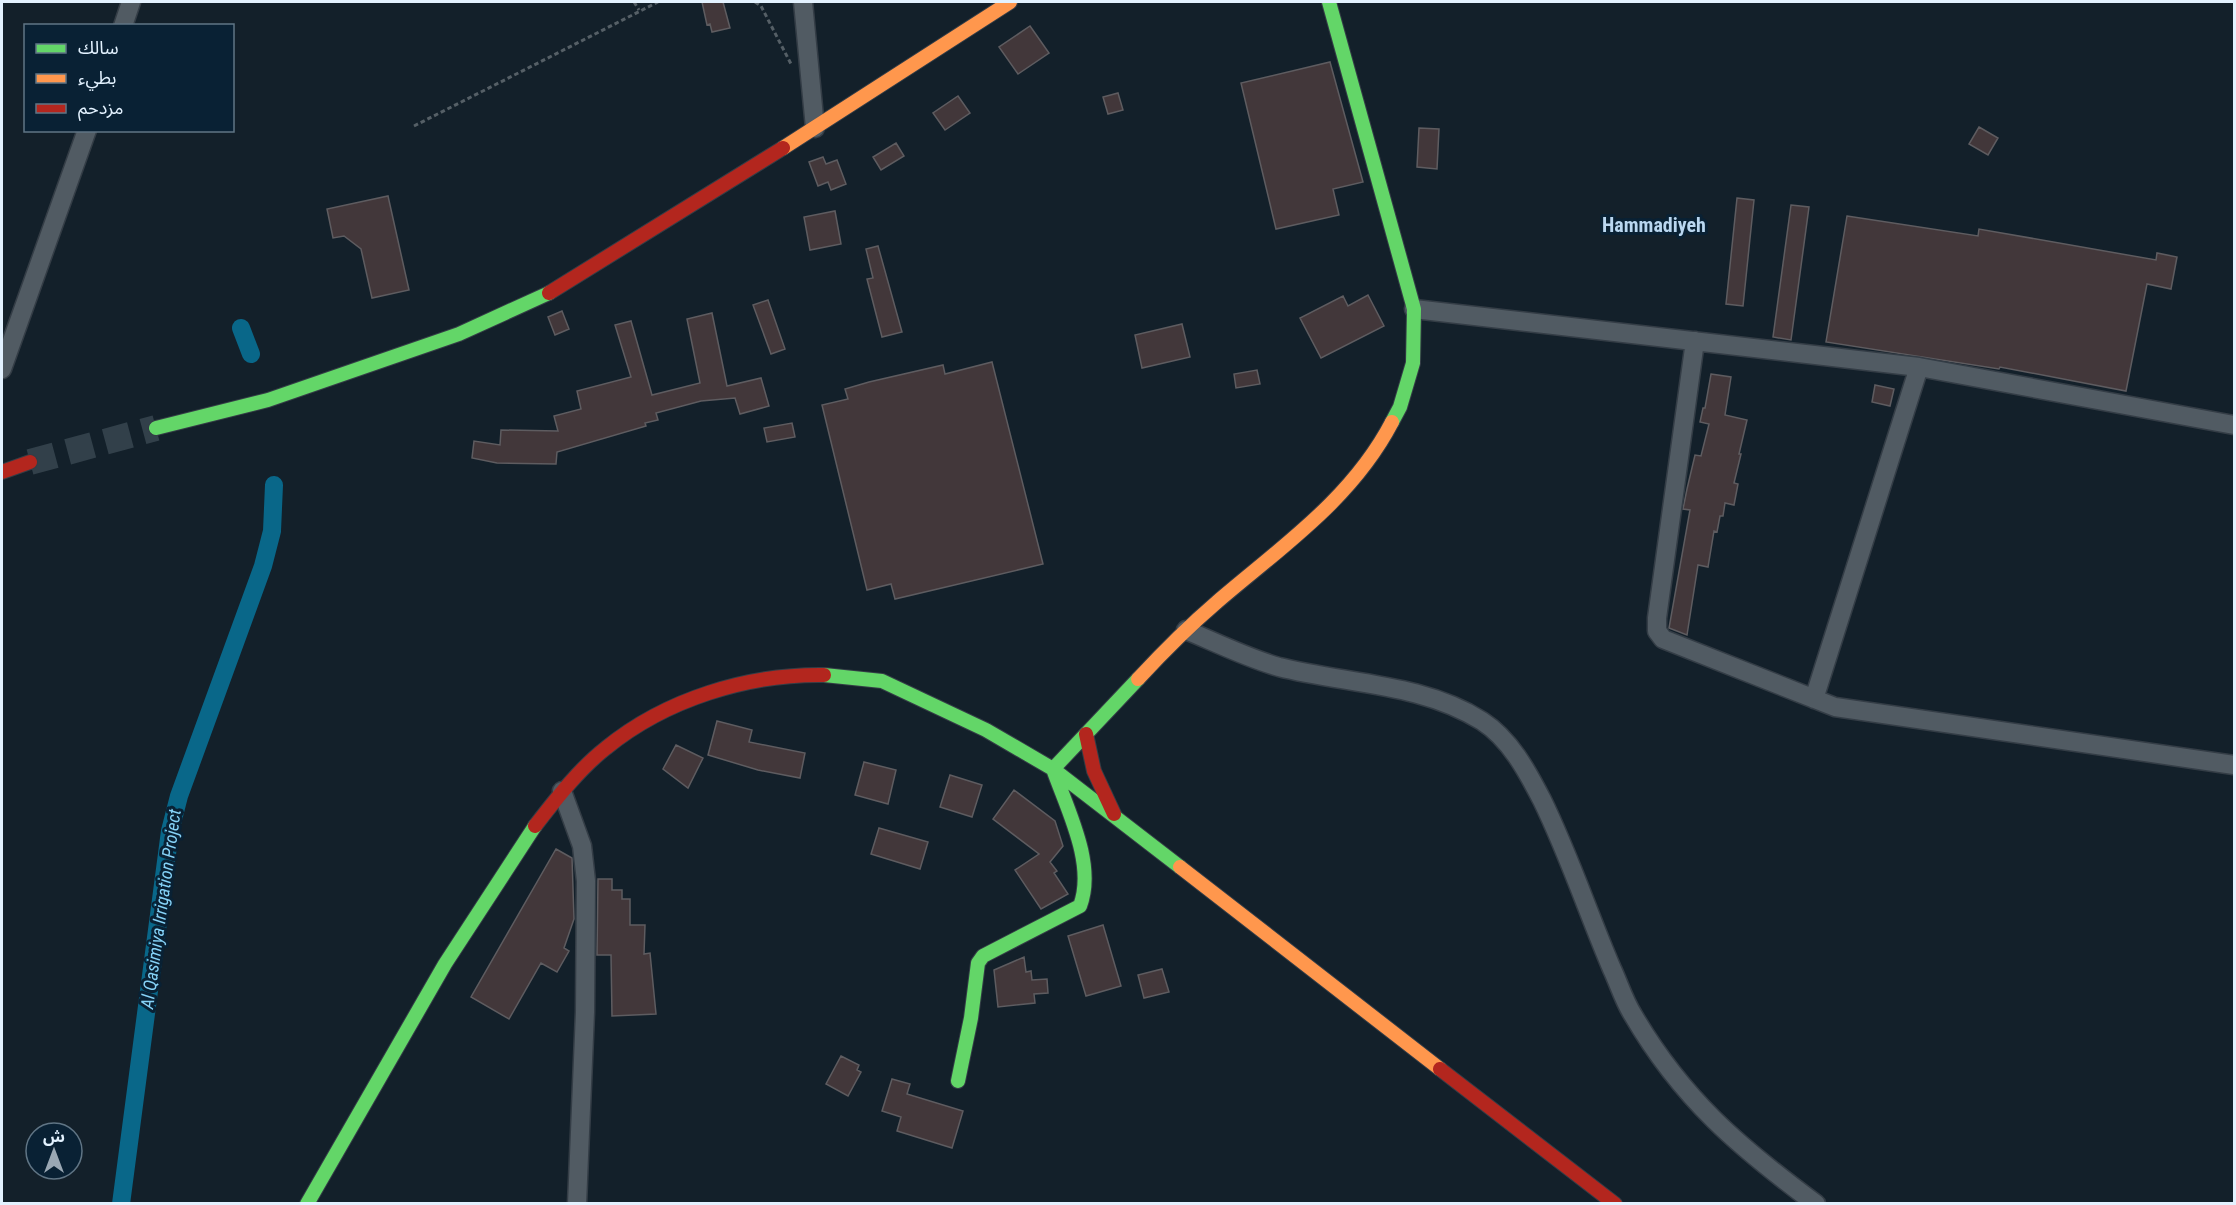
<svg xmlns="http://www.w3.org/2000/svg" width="2236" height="1205" font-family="'Roboto Condensed','Noto Sans Arabic',sans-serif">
<rect width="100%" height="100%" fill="#13202a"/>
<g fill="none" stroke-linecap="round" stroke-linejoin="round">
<path stroke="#096789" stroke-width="18" d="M241 328 251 354
M121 1204 170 831 179 796 263 566 272 531 274 485"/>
</g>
<path fill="#42373a" stroke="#5e5c60" stroke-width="1.5" d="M702 2H723L730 28 712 32 710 24 707 25Z
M1030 26 1049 53 1018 74 999 47Z
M1330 62 1363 182 1333 189 1339 215 1276 229 1241 83Z
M1118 93 1123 110 1108 114 1103 97Z
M958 96 970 113 945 130 933 113Z
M1979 127 1998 138 1988 155 1969 144Z
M1419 128 1439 129 1437 169 1417 167Z
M896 143 904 156 881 170 873 157Z
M823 157 826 164 837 160 846 184 831 190 828 182 818 186 809 162Z
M388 196 409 290 372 298 361 249 344 236 333 238 327 209Z
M1737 198 1754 200 1743 306 1726 304Z
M1791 205 1809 207 1791 340 1773 337Z
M835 211 841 244 810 250 804 217Z
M1847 216 1978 236 1979 229 2156 260 2157 253 2177 257 2171 289 2147 284 2126 391 2000 367 1999 369 1826 342Z
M878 246 902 332 882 337 867 279 873 278 866 249Z
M1368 295 1384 326 1321 358 1300 318 1343 296 1348 306Z
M768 300 785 349 771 354 753 305Z
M562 311 569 329 555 335 548 317Z
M712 313 727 386 761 378 769 406 740 414 735 398 701 401 656 413 658 420 645 423 646 426 557 452 556 464 497 463 472 458 474 441 500 445 501 430 558 431 554 416 581 409 577 391 631 377 615 325 631 321 652 395 700 383 687 319Z
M1182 324 1190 357 1142 368 1135 335Z
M992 362 1043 564 895 599 891 584 867 590 822 405 848 399 845 389 869 382 943 365 945 374Z
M1257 370 1260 384 1236 388 1234 374Z
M1711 374 1731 377 1725 415 1747 420 1739 454H1741L1734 483 1738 484 1734 505 1725 503 1723 516H1720L1717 532 1714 531 1708 567 1698 565 1687 635 1669 628 1690 510 1683 509 1687 489 1695 455 1701 456 1709 424 1700 422 1703 408H1705Z
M1875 385 1894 389 1890 406 1872 402Z
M792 423 795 437 767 442 764 428Z
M717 721 752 730 749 742 805 753 800 778 758 770 708 755Z
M676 745 703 758 688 788 663 769Z
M864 762 896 770 888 804 855 795Z
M950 775 982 785 972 817 940 807Z
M1014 790 1055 821 1063 846 1050 862 1057 871 1054 873 1068 894 1041 909 1015 870 1039 854 993 819Z
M879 828 928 842 920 869 871 854Z
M556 849 572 858 574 919 564 948 569 951 557 972 541 963 509 1019 471 997Z
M598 879H612V890H622V899H630V925H645L644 954 650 953 656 1014 612 1016 611 955H597Z
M1103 925 1121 986 1086 996 1068 936Z
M1024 957 1026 972 1031 971 1032 980 1047 979 1048 993 1034 994 1035 1003 998 1007 994 970Z
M1162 969 1169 992 1144 998 1138 975Z
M841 1056 859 1065 857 1070 861 1072 848 1096 826 1084Z
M892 1079 910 1084 907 1094 963 1111 952 1148 897 1131 901 1117 882 1111Z"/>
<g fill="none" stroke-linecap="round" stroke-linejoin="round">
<path stroke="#32404a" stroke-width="26" stroke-dasharray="26 13" stroke-linecap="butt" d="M30 462 156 428"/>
<g stroke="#343d46" stroke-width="21">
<path id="street" d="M803 2 815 128
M123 26 131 2
M1414 309 1919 367 2234 425
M1695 341 1657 618V631L1663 639 1835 707 2234 765
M2 369 87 130
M1186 630C1217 643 1247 658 1279 667 1346 684 1422 683 1482 721 1510 739 1527 771 1542 800 1569 855 1588 913 1612 969 1619 984 1624 1001 1633 1015 1682 1099 1739 1147 1816 1204
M1814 699 1919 367
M562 791 582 846 586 881 585 1012 577 1204"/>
</g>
<g stroke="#343d46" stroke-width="16">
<path id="fast" d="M1329 2 1414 309 1413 363 1400 407 1392 422
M156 428 268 400 459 334 549 293
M824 675 882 681 986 730 1053 769 1180 867
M958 1081 971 1018 978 963 983 956 1080 906C1096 864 1067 809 1053 769L1138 679
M307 1204 445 964 535 826"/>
</g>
<g stroke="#343d46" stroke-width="16">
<path id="slow" d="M783 148 1010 2
M1138 679C1163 652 1189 626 1217 602 1281 547 1352 499 1392 422
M1180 867 1440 1069"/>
</g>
<g stroke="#343d46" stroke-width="16">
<path id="jam" d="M549 293 783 148
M2 472 30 462
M1086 734 1094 771 1114 814
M535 826C556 799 579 769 606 748 666 699 748 674 824 675
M1440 1069 1615 1204"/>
</g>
<path stroke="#555f66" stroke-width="3" stroke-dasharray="4.5 3" stroke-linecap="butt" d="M634 2 639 10
M755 2 761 6 791 64
M414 126 658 2"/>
<use href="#street" stroke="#515b63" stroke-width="18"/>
<use href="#fast" stroke="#63d668" stroke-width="14"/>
<use href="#slow" stroke="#ff974d" stroke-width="14"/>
<use href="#jam" stroke="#b3261e" stroke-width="14"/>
</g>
<g text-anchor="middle" stroke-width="6" stroke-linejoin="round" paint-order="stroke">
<g font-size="18" font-style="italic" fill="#86d3f8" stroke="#092134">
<text transform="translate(161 909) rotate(-82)" y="6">Al Qasimiya Irrigation Project</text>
</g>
<g font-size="20" font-weight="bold" fill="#bad7f0" stroke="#092134">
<text x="1654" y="232">Hammadiyeh</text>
</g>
</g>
<rect width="2236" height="1205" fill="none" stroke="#e3f2ff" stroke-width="6"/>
<rect x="24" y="24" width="210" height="108" fill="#092134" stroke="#607585" stroke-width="1.5"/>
<rect x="36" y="44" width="30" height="9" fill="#63d668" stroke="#607585" stroke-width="1.5"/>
<text x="78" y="54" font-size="18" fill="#e3f2ff">سالك</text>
<rect x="36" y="74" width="30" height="9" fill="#ff974d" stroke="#607585" stroke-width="1.5"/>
<text x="78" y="84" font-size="18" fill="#e3f2ff">بطيء</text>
<rect x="36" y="104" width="30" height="9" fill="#b3261e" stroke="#607585" stroke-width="1.5"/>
<text x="78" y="114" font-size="18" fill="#e3f2ff">مزدحم</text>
<g transform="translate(54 1151)"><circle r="28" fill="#092134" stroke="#607585" stroke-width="1.5"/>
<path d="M0-4.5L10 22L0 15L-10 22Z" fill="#9aa8b4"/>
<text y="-9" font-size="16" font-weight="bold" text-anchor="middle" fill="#e3f2ff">ش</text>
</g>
</svg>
